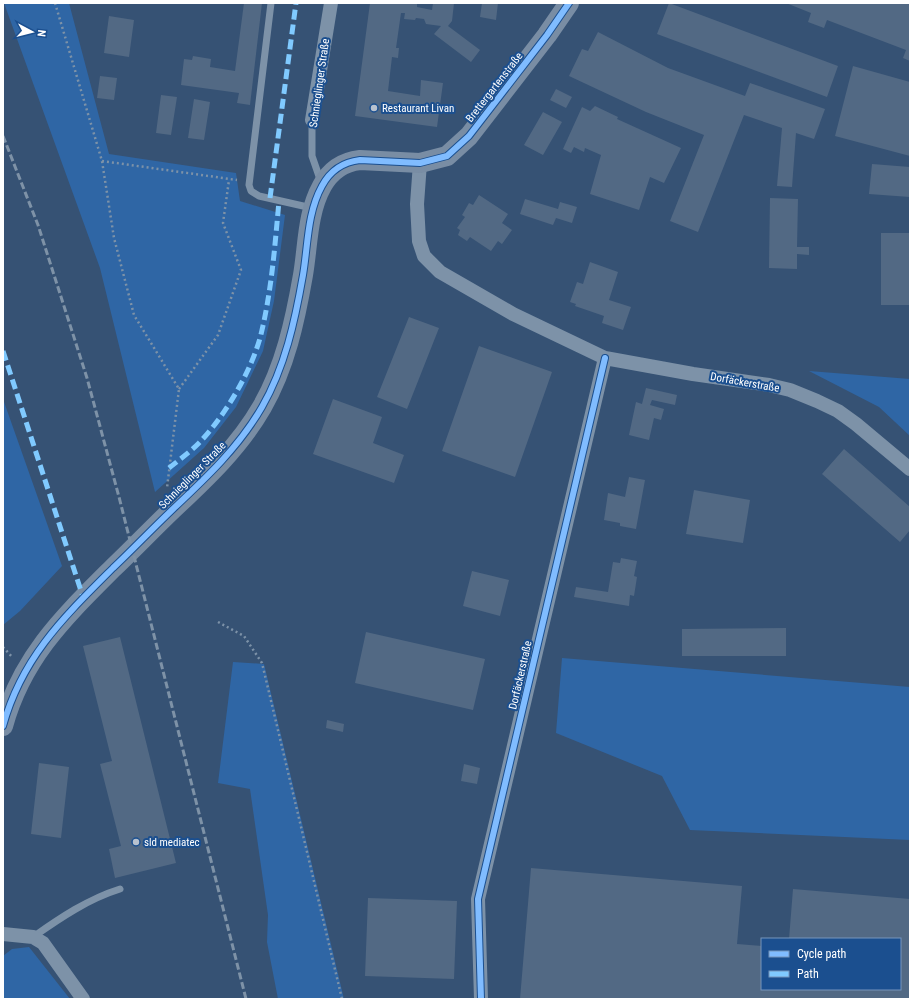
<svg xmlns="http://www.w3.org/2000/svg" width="913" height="1002" font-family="'Roboto Condensed',sans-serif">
<rect width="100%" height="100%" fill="#365274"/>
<path fill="#2f66a5" d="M4 3H69L109 154 236 173 240 201 285 215 274 301 263 351 236 407 204 448 155 492 100 268Z
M809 371 910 379V436L879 407Z
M3 399 62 566 20 611 3 625Z
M562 658 910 687V840L690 830 662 776 556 733Z
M233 662 264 664 344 999H278L267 942 268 915 250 789 218 783Z
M29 947 70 999H3V956L12 949Z"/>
<path fill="#526984" d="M244 3H262L250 105 237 103 239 93 181 85 184 59 192 60 193 56 211 59 210 67 235 71Z
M370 3H417V7L432 10 433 3H454L452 21 448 26 480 50 471 62 434 34 441 26 426 24 424 19 416 18 415 20 404 19 405 13H401L396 48H399L398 58 392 57 388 91 420 96 421 80 443 83 437 127 355 116Z
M482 3H498L496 20 480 17Z
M669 3 838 66 827 97 657 34Z
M786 3H910V61L903 58 906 50 827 20 824 28 808 22 811 13Z
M109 16 134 20 129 57 104 53Z
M598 32 668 68 745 96 750 83 825 109 814 139 796 133 792 187 777 186 782 128 744 115 698 232 670 221 704 135 646 112 569 76 582 49 588 51Z
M853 66 910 82V156L835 136Z
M100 76 117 78 114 100 97 98Z
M556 89 572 97 566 108 550 100Z
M161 95 177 97 171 135 156 133Z
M194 99 210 102 204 140 188 138Z
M595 106 618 117 617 119 681 148 664 183 650 177 639 210 590 194 601 155 585 148 584 152 574 147 571 153 563 149 582 107 590 111Z
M543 112 562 122 543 155 524 145Z
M872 164 910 167V197L869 194Z
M479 195 508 214 502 223 512 230 502 244 498 241 491 251 470 237 467 241 458 235 460 230 457 228 465 217 462 215 469 203 473 205Z
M770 198 798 199 797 247H809V255L797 254V269L769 268Z
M525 199 558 209 560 202 577 207 572 223 556 218 553 225 520 214Z
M881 233H910V305H881Z
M590 262 618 272 609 300 631 307 623 330 602 323 604 316 575 306 576 304 570 302 577 282 583 284Z
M409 317 439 328 407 409 377 397Z
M479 346 552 372 515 477 442 451Z
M646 388 677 395 675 405 652 400 650 405 664 409 661 420 654 418 649 440 629 435 636 402 642 404Z
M333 399 382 417 373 443 404 455 394 483 313 454Z
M844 449 910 507V530L900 542 822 474Z
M629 477 645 480 636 529 620 526V523L604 520 608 493 625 497Z
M694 490 750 500 743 543 686 534Z
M621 558 637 561 634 576 637 577 634 596 630 595 629 606 574 597 576 587 608 592 613 562 620 563Z
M472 571 509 580 500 616 463 606Z
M786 628V656H682V629Z
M366 632 485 659 473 710 355 683Z
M120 637 176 863 115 878 109 849 121 846 100 764 112 761 83 646Z
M327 720 344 724 343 732 326 728Z
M39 763 69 767 61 838 31 834Z
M464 764 480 768 477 784 461 781Z
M531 868 742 886 737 944 762 946V989H900V939H789L793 889 910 899V999H520Z
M368 898 457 901 454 979 365 976Z"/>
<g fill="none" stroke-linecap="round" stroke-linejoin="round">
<path stroke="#7d92a8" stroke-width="2.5" stroke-dasharray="2 3" stroke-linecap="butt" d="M55 3 102 161 114 238 134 315 179 389 167 488
M102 161 237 180
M179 389 218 335 241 270 223 223 229 180
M218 622 244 636 262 663 342 999
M3 647 13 658"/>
<path stroke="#7d92a8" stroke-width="7" d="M271 3 249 185 251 191 259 196 312 208
M312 120V156L321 182
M33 937C60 918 88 899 120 889"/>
<path stroke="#7d92a8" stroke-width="14" d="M312 120 331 3
M420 163 417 204 419 241 424 256 440 272 513 314 605 358 693 374 769 385 790 390 817 401 838 411 856 424 910 469
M3 934 33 937 43 943 83 999
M481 999 478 899 605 358"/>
<path stroke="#798da4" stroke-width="20" d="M3 726C22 657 64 617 113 568 133 549 152 529 173 509 206 478 239 447 262 407 285 367 295 321 303 275 308 246 307 213 322 186 330 171 343 162 360 160L420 163 447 156 469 136 547 35 569 3"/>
<path stroke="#7e92a7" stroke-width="3" stroke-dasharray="7 3" stroke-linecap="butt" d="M3 136 38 225 87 378 119 497 246 999"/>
<path stroke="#80caff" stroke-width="5" stroke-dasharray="10 5" stroke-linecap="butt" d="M270 198 296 3
M3 351 83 597
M169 468C179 460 190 452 199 443 226 415 254 367 262 330 272 287 275 244 279 201"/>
<g stroke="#1b4f8f" stroke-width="8">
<path id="cycleway" d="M3 726C22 657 64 617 113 568 133 549 152 529 173 509 206 478 239 447 262 407 285 367 295 321 303 275 308 246 307 213 322 186 330 171 343 162 360 160L420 163 447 156 469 136 547 35 569 3
M481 999 478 899 605 358"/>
</g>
<use href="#cycleway" stroke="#80bcff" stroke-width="6"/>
</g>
<g fill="#b9c2ce" stroke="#1b4f8f" stroke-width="1.5">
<circle cx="374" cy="108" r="4"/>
<circle cx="136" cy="842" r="4"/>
</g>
<g text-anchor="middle" stroke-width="4" stroke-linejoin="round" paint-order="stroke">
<g font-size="11" fill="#fff" stroke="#1b4f8f">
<text transform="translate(319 83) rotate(-82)" y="4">Schnieglinger Straße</text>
<text transform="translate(494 87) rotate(-52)" y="4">Brettergartenstraße</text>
<text transform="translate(745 382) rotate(10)" y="4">Dorfäckerstraße</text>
<text transform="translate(192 475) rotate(-45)" y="4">Schnieglinger Straße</text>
<text transform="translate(520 675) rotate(-77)" y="4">Dorfäckerstraße</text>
</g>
<g font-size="11" fill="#fff" stroke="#1b4f8f" text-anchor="start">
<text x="382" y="112">Restaurant Livan</text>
<text x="144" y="846">sld mediatec</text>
</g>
</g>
<rect width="913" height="1002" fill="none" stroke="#ffffff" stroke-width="8"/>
<rect x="761" y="938" width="140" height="52" fill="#1b4f8f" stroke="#7695bc"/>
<rect x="769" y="951" width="20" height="6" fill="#80bcff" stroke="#7695bc"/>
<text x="797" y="958" font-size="12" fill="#ffffff">Cycle path</text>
<rect x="769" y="971" width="20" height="6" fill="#80caff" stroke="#7695bc"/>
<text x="797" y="978" font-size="12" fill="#ffffff">Path</text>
<g transform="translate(32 32) rotate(97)" stroke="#1b4f8f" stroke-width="3" paint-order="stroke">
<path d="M0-3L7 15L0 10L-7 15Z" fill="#ffffff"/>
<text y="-6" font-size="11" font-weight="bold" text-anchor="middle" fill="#ffffff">N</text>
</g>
</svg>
